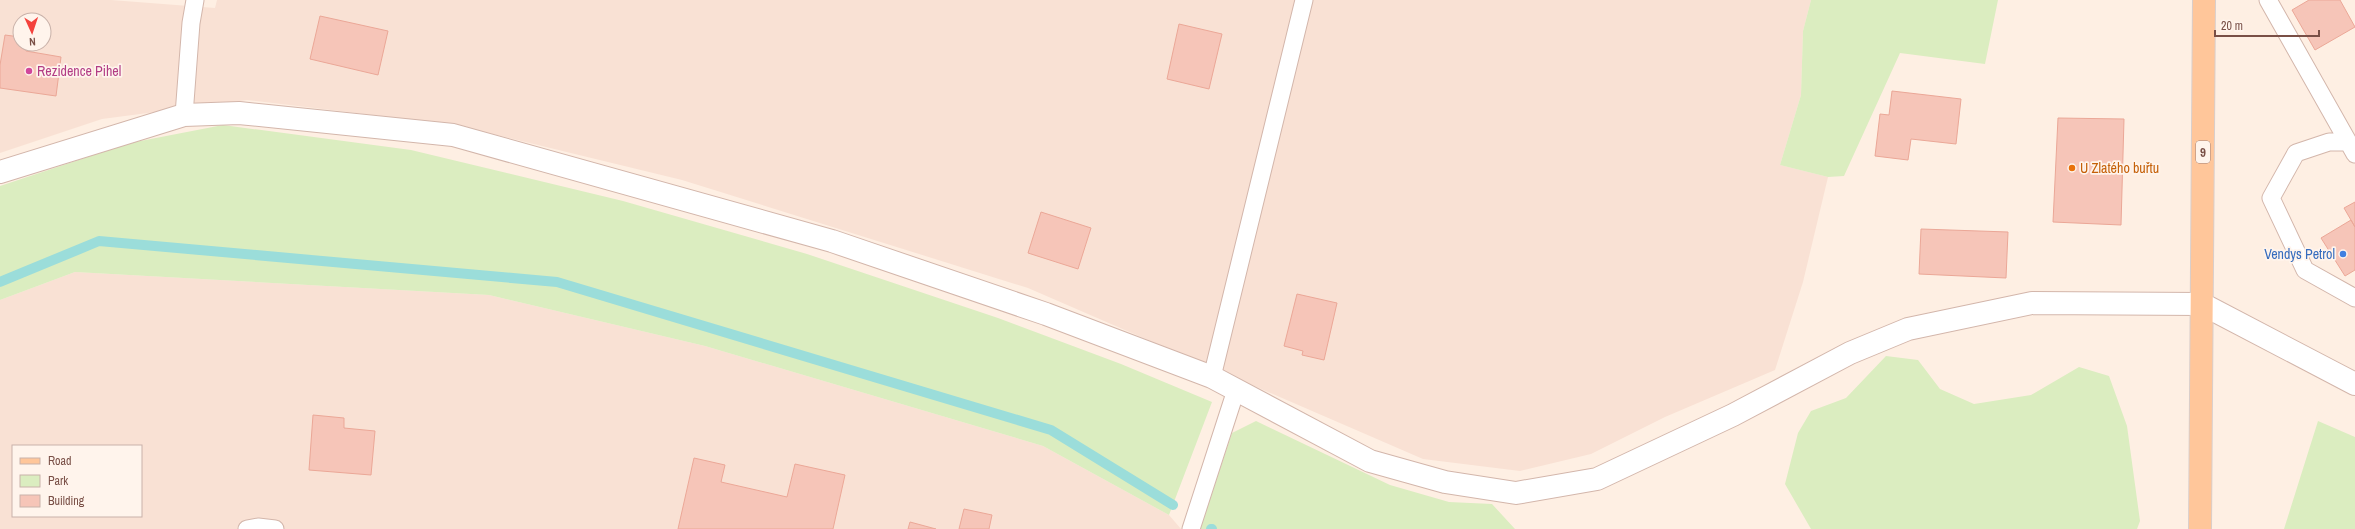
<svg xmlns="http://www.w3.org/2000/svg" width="2355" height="529" font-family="'Archivo Narrow',sans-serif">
<rect width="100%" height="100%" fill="#feefe3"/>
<path fill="#f9e1d4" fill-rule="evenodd" d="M0 0H111L215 8 217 0H1811L1803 31 1801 95 1780 165 1828 177 1803 282 1775 370 1665 417 1591 454 1520 471 1423 459 1028 288 682 180 456 125 247 100 102 119 0 153ZM20 20H44V44H20Z
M75 272 489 295 705 346 1043 446 1169 515 1181 529H0V300ZM13 446H141V516H13Z"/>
<path fill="#dbedc0" d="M1811 0H1998L1985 64 1900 53 1844 176 1828 177 1780 165 1801 95 1803 31Z
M223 125 411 150 623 201 807 254 998 318 1121 364 1212 402 1169 515 1043 446 705 346 489 295 75 272 0 300V186L130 143Z
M1886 356 1918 360 1940 389 1974 404 2031 395 2079 367 2109 376 2127 426 2140 521 2137 529H1811L1785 484 1798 433 1811 411 1846 398Z
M1256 421 1390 485 1449 502 1492 504 1515 529H1200L1232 433Z
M2318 421 2355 437V529H2284Z"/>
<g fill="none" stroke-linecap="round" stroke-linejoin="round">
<path stroke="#9bddda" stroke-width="10" d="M0 282 99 241 557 282 1051 430 1173 505
M1211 529H1212"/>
</g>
<path fill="#f6c5b8" stroke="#eba797" d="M2309 0H2340L2355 27 2315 50 2292 10Z
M320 16 388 31 378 75 310 59Z
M1179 24 1222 34 1209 89 1167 79Z
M5 35 20 37V44H27L26 51 61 57 56 96 0 88V65Z
M1892 91 1961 99 1956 144 1911 139 1908 160 1875 156 1880 114 1889 115Z
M2058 118 2124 119 2121 225 2053 222Z
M2355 202V227L2344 208Z
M1041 212 1091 228 1078 269 1028 253Z
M2351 220 2355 227V270L2345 276 2321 238Z
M1921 229 2008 232 2006 278 1919 274Z
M1297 294 1337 303 1324 360 1302 355 1303 351 1284 346Z
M313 415 344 418V428L375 431 371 475 309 470Z
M694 458 725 465 721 482 787 497 795 464 845 475 833 529H678Z
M964 509 992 515 989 529H959Z
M910 522 936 529H908Z"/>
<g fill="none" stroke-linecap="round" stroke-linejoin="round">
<g stroke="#d3b6ab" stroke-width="19">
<path id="service" d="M2268 0 2355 154
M184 115 191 23 195 0
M2347 142H2329L2296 153 2271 198 2305 270 2355 298
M1212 377 1304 0
M247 529 258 527 275 529
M1191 529 1236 390"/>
</g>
<g stroke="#d3b6ab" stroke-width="24">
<path id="minor" d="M0 172 184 115 239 113 453 135 832 241 1046 314 1212 377 1370 461 1445 482 1516 493 1597 479 1733 415 1850 353 1908 329 2032 303 2202 304"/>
</g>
<g stroke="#d3b6ab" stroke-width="24">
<path id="tertiary" d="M2202 304 2355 384"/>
</g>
<g stroke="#d9cecb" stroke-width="24">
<path id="primary" d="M2200 529 2204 0"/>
</g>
<use href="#service" stroke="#fff" stroke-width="17"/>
<use href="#minor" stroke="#fff" stroke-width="22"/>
<use href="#tertiary" stroke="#fff" stroke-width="22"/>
<use href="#primary" stroke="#ffc69a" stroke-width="22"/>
</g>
<circle fill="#d1479c" stroke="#fff4ec" stroke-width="1.5" cx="29" cy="71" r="4"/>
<circle fill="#e8710a" stroke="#fff4ec" stroke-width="1.5" cx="2072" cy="168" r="4"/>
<circle fill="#3f7fe0" stroke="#fff4ec" stroke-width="1.5" cx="2343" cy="254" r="4"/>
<g text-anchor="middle" stroke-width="3.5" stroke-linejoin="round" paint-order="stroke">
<rect fill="#fff4ec" stroke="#a18078" stroke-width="1" x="2196" y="141" width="14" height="22" rx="3"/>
<g font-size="13" font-weight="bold" fill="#794f46">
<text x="2203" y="157">9</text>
</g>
<g font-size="14" fill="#b23c85" stroke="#fff4ec" text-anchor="start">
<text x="37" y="76">Rezidence Pihel</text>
</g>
<g font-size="14" fill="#c56008" stroke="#fff4ec" text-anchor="start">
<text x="2080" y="173">U Zlatého buřtu</text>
</g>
<g font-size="14" fill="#366cbe" stroke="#fff4ec" text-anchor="end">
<text x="2335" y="259">Vendys Petrol</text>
</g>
</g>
<rect x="12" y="445" width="130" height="72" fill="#fff4ec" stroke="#c9b2aa"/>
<rect x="20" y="458" width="20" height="6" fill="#ffc69a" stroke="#c9b2aa"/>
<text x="48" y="465" font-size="12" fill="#794f46">Road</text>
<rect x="20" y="475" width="20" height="12" fill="#dbedc0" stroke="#c9b2aa"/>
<text x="48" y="485" font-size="12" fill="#794f46">Park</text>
<rect x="20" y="495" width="20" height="12" fill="#f6c5b8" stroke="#c9b2aa"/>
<text x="48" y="505" font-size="12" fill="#794f46">Building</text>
<g transform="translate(32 32) rotate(177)"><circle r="19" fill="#fff4ec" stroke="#c9b2aa"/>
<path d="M0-3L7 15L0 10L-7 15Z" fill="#f4423d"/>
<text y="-6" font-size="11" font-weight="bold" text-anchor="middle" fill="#794f46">N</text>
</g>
<path d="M2215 30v6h104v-6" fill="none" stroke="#794f46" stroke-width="2"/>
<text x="2221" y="30" font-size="12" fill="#794f46" stroke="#fff4ec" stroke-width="3" paint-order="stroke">20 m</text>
</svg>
